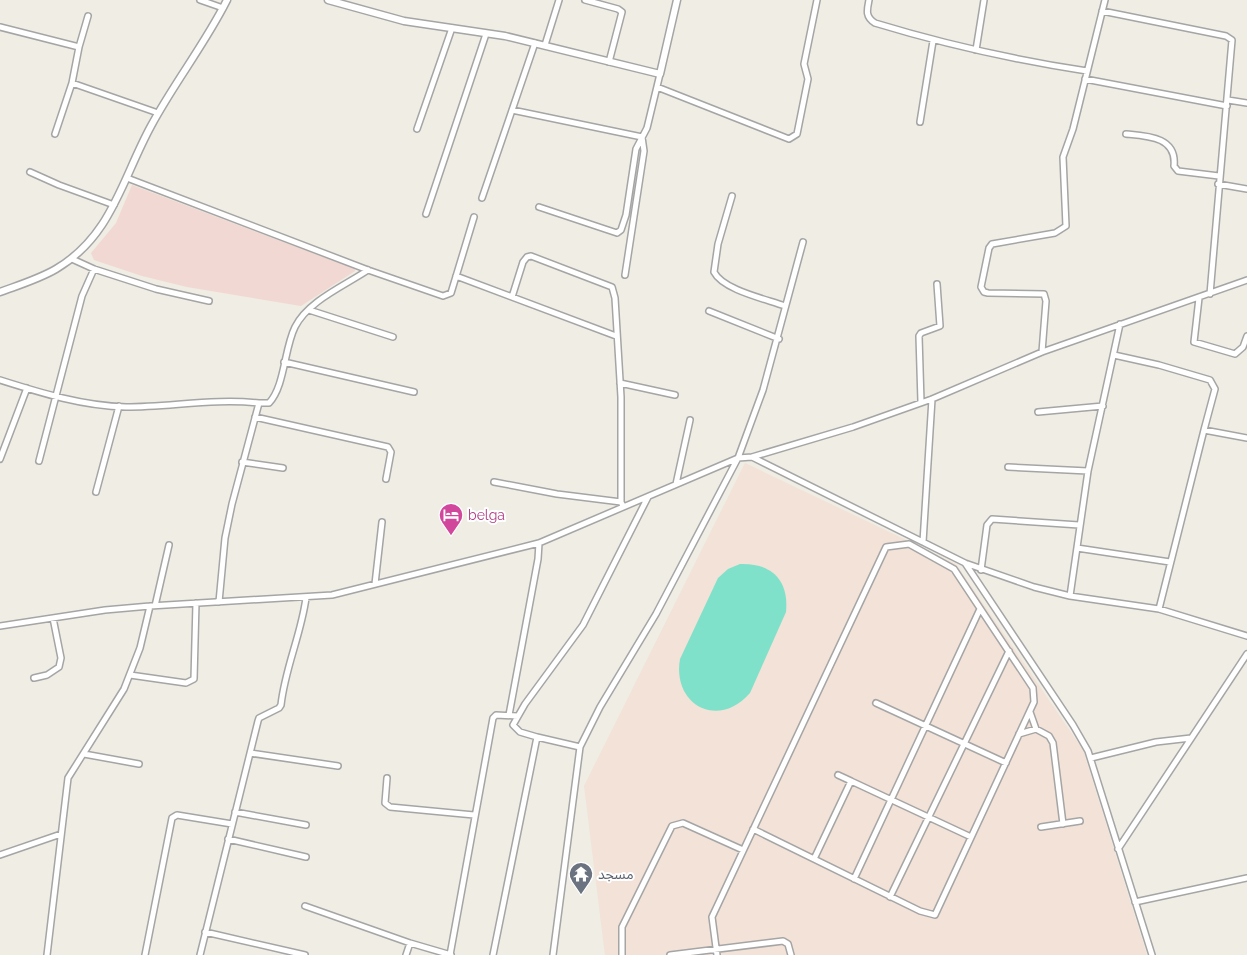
<svg xmlns="http://www.w3.org/2000/svg" width="1247" height="955" font-family="Raleway,'Noto Sans Arabic',sans-serif">
<rect width="100%" height="100%" fill="#efede4"/>
<path fill="#f1d8d2" d="M132 185 355 269V271L301 306 187 287 142 276 94 260 91 253 116 223Z"/>
<path fill="#f2e2d7" d="M745 463 956 564 1083 750 1147 955H605L584 786Z"/>
<path fill="#7fe1c9" d="M740 564C772 563 789 580 786 612L750 693C718 730 672 705 680 659L718 578 728 569Z"/>
<g fill="none" stroke-linecap="round" stroke-linejoin="round">
<g stroke="#a5a5a5" stroke-width="8">
<path id="minor" d="M200 0 223 8
M585 0 618 9 622 12 609 62
M869 0C867 10 865 17 875 23 944 44 1015 60 1087 71
M1102 11 1226 36 1232 40 1210 294
M0 27 79 47
M545 45 559 0
M976 50 984 0
M1085 79 1227 106
M72 83 158 113
M657 87 789 139 797 134 808 79 804 64 817 0
M1228 100 1247 103
M512 110 642 137 644 151 625 275
M920 122 933 41
M417 129 452 28
M55 134 72 83 79 47 88 16
M1126 134C1148 136 1177 137 1174 166L1178 171 1219 176
M30 172 59 185 114 205
M127 178 368 270 443 296 451 293 474 217
M1218 184 1247 189
M732 196 718 244 714 272C723 290 766 299 785 306
M482 198 535 43
M539 207 617 233 621 230 626 215 636 149 647 128 660 74
M426 214 486 34
M72 259 94 269
M456 276 616 336
M512 297 523 262 527 257 531 256 612 287 615 298 621 397V502L623 506
M1199 298 1194 342 1235 354 1243 347 1247 336
M309 310 393 337
M709 311 779 339
M1042 352 1046 301 1044 294 988 293 984 292 981 287 989 248 992 244 1055 233 1066 226 1063 157 1073 129 1105 0
M1114 355 1159 365 1210 380 1215 389 1204 430
M284 362 414 392
M0 380C41 393 83 406 126 407 171 407 214 398 259 403L232 504 225 538 219 602
M620 383 675 395
M921 402 919 336 921 333 940 326 937 284
M259 403H269C285 386 284 349 295 327 308 301 344 286 368 270
M1038 412 1103 406
M255 417 388 447 391 452 386 479
M752 457 853 427 932 399 1042 352 1247 280
M0 459 27 388
M39 461 82 296 94 269 156 289 209 301
M242 462 283 468
M1008 467 1088 471
M494 482 557 494 621 502
M676 484 690 420
M96 492 119 406
M923 542 932 399
M1077 548 1170 562
M965 563 1034 587 1070 596 1159 609 1247 636
M981 570 987 525 992 519 1079 525
M375 584 382 522
M1070 596 1088 471 1120 324
M155 606 169 545
M1159 609 1204 430 1247 438
M0 626 105 610 150 606 332 595 539 543 738 458 752 457 965 563 1073 725 1088 751 1152 955
M130 675 186 683 194 679 196 603
M34 678 47 675 59 667 61 658 53 618
M876 703 1006 763
M1030 712 1036 729
M509 715 538 559 539 543
M1019 734 1036 729 1049 736 1053 743 1063 824
M537 737 520 732 513 725 525 704 583 625 648 497
M250 753 338 766
M84 754 139 764
M1091 758 1156 742 1191 738
M838 775 851 781
M387 778 385 803 390 807 474 815
M235 812 306 825
M1041 827 1080 821
M228 839 306 857
M1118 849 1247 654
M0 855 61 834
M814 859 851 781 971 837
M854 879 980 609
M890 897 1009 651
M1135 902 1247 878
M305 906 410 943 451 955
M205 932 305 955
M47 955 68 778 124 689 140 648 150 606
M145 955 172 818 177 815 232 824
M200 955 258 721 259 718 279 708 281 705C285 668 301 635 306 598
M406 955 410 943
M450 955 493 718 496 715 518 716
M493 955 537 737 580 747
M553 955 580 747 600 707 656 614 738 458 763 390 803 242
M622 955V927L672 826 683 823 743 850
M670 955 783 941 788 944 791 955
M717 955 712 917 886 547 909 544 954 569 1033 688 1034 702 935 915 920 911 753 829"/>
</g>
<g stroke="#a5a5a5" stroke-width="9">
<path id="tertiary" d="M328 0 404 21 505 36 660 74 677 0
M0 292C19 285 39 279 56 269 112 236 122 179 151 126 174 83 205 44 227 0"/>
</g>
<use href="#minor" stroke="#fff" stroke-width="5"/>
<use href="#tertiary" stroke="#fff" stroke-width="6"/>
</g>
<defs>
<g id="hotel-pin" transform="scale(1.25)"><path d="M0 17L-7.5 6A9.5 9.5 0 1 1 7.5 6Z" fill="#d1479c" stroke="#fff"/><path d="M-6-4.5h1.5V1H6V5H4.5V3h-9V5H-6ZM-4 0a1.8 1.8 0 1 1 3.6 0ZM.5 0V-2.5h3Q6-2.5 6 0Z" fill="#fff"/></g>
<g id="temple-pin" transform="scale(1.25)"><path d="M0 17L-7.5 6A9.5 9.5 0 1 1 7.5 6Z" fill="#6b7280" stroke="#fff"/><path d="M0-6L5-2H3V0L6.5 2.5H4V6H1.5V3h-3V6H-4V2.5H-6.5L-3 0V-2H-5Z" fill="#fff"/></g>
</defs>
<g fill-rule="evenodd">
<use href="#hotel-pin" x="451" y="515"/>
<use href="#temple-pin" x="581" y="874"/>
</g>
<g text-anchor="middle" stroke-width="4" stroke-linejoin="round" paint-order="stroke">
<g font-size="14" fill="#b23c85" stroke="#fff" text-anchor="start">
<text x="468" y="520">belga</text>
</g>
<g font-size="14" fill="#5b616d" stroke="#fff" text-anchor="start">
<text x="598" y="879">مسجد</text>
</g>
</g>
</svg>
